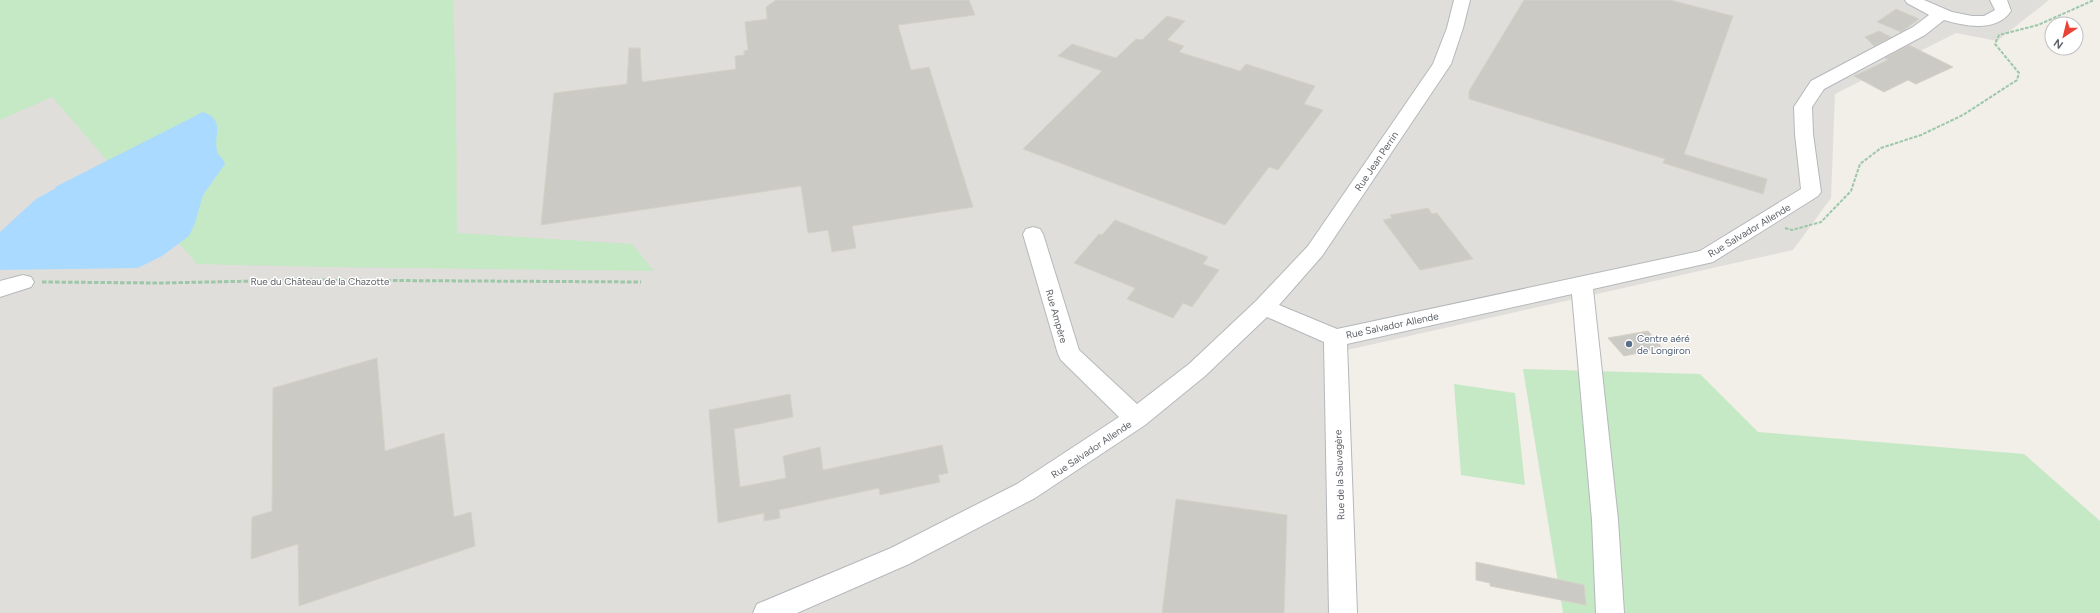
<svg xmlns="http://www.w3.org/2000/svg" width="2100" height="613" font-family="Figtree,sans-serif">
<rect width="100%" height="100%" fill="#f1efe8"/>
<path fill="#e0deda" d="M0 0H2049L1997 41 1956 33 1835 94 1831 198 1793 250 1338 352 1336 613H0Z"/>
<path fill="#c5e8c5" d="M0 0H453L456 96 457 233 632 244 654 271 323 267 197 264 52 97 0 120Z
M1523 369 1700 374 1758 432 2024 454 2100 521V613H1563Z
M1454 384 1515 393 1525 485 1461 475Z"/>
<path fill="#aadaff" d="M203 112C226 120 213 135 217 151 218 156 224 158 225 164L203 195 195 223 189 236 162 256 138 268 0 270V232L36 199 56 188 55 187Z"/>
<path fill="#cccac5" stroke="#d6d1c6" d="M776 0H969L975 15 898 25 911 70 929 67 973 207 852 226 856 248 832 252 828 230 808 233 801 186 541 225 554 93 627 84 629 48H640L642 82 736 69 735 56 744 55V51L748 50 745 22 767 19 766 7Z
M1524 0H1670L1733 16 1684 154 1767 179 1763 194 1663 163 1665 159 1469 99V91Z
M1896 9 1919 19 1901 32 1877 22Z
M1167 16 1185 21 1167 40 1184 46 1179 52 1240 71 1246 64 1315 86 1304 104 1323 110 1278 170 1269 167 1225 225 1023 149 1102 71 1058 56 1072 44 1116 58 1136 39 1142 40Z
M1879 31 1891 37 1874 46 1865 37Z
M1909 45 1953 67 1916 84 1908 80 1884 92 1854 76 1888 60 1885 58Z
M1428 208 1432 214 1437 213 1473 259 1420 270 1383 220 1392 218 1390 215Z
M1115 220 1208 257 1203 264 1219 270 1192 307 1183 303 1173 318 1127 299 1135 288 1074 263 1099 234 1102 235Z
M1648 331 1661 346 1651 348 1653 350 1624 356 1608 338Z
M377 358 385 451 444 433 454 517 471 512 475 546 299 606 298 544 251 559 252 517 272 511 273 388Z
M790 394 793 417 734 429 740 487 786 478 783 456 820 447 823 470 942 445 948 473 938 475 940 482 880 495 879 488 779 510 780 518 764 521V513L718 523 709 410Z
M1176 499 1287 515 1284 613H1162Z
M1476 562 1584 585 1586 605 1490 586V583L1476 580Z"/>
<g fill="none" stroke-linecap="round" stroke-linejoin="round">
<g stroke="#b5b8bc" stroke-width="2">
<path id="minor" d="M1454 0H1470L1463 28 1451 64 1322 256 1279 305 1337 329 1700 251 1801 189 1795 134 1794 107 1811 81 1913 27 1929 15 1907 3 1905 0H1924L1952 12 1972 16H1984L1995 10 1990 0H2007L2011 11C1996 33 1965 26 1944 20L1925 35 1824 89 1812 107 1813 134 1821 192 1818 196 1713 262 1593 289 1618 520 1624 613H1596L1592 520 1572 294 1347 344 1357 613H1329L1324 342 1267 317 1205 376 1145 425 1035 498 909 564 797 613H753L757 604 891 548 1017 484 1119 417 1061 360 1058 354 1023 234 1026 229 1033 227 1040 229 1043 234 1079 350 1137 404 1189 364 1256 301 1308 246 1433 64 1447 28Z
M23 275 31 277 34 282 31 287 0 297V281Z"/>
</g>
<path stroke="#9cc7a9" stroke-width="2" stroke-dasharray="3.5 1.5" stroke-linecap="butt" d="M1785 228 1792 230 1821 222 1851 191 1860 164 1881 148 1921 135 1963 115 2017 80 2019 73 1995 44 1999 35 2038 25 2094 0"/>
<path stroke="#9cc7a9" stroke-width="3" stroke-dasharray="4.5 2" stroke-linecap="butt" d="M42 282 160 283 308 280 641 282"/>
<use href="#minor" fill="#fff" fill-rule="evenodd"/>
</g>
<circle fill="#5c6f8a" stroke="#fff" stroke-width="1.5" cx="1629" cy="344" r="4"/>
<g text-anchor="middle" stroke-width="3" stroke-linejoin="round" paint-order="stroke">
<g font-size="10" fill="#5f6368" stroke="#fff">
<text transform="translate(1376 161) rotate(-56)" y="4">Rue Jean Perrin</text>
<text transform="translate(1749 230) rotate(-31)" y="4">Rue Salvador Allende</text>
<text x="320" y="285">Rue du Château de la Chazotte</text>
<text transform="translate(1057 316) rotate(74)" y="4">Rue Ampère</text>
<text transform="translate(1392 325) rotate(-12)" y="4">Rue Salvador Allende</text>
<text transform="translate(1091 449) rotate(-34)" y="4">Rue Salvador Allende</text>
<text transform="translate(1339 475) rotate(-92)" y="4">Rue de la Sauvagère</text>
</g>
<g font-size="10" fill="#4e5e75" stroke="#fff" text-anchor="start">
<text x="1637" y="342">Centre aéré<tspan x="1637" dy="12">de Longiron</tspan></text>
</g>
</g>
<g transform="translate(2064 36) rotate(215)"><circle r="19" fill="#ffffff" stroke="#bfc1c3"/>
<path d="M0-3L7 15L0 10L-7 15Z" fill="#ea4335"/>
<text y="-6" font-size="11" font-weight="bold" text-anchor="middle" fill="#5f6368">N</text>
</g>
</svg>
